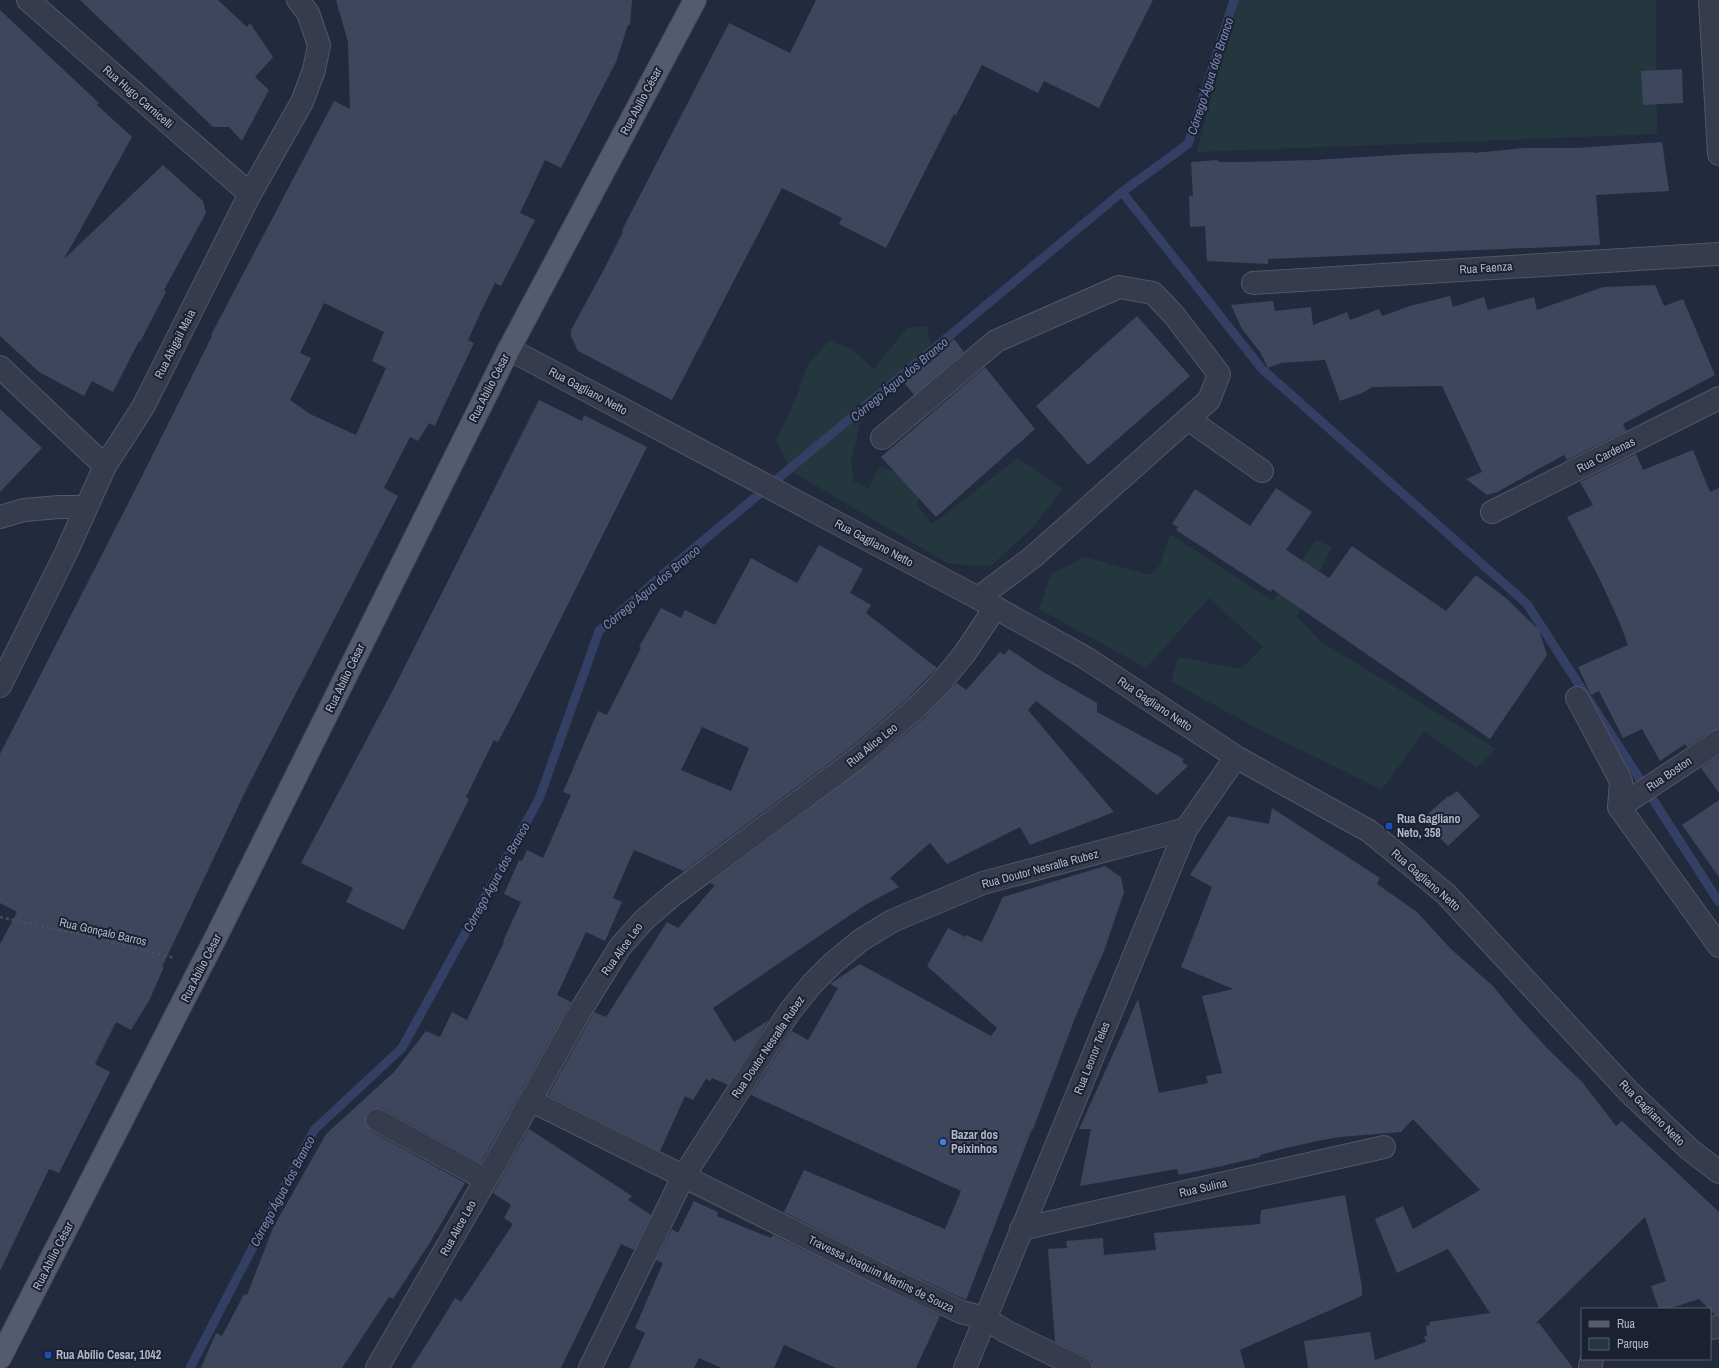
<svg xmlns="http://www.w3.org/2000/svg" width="1719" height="1368" font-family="'Archivo Narrow',sans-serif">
<rect width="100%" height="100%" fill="#222a3d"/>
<path fill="#24373e" d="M1236 0H1656L1657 134 1197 152Z
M927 326 931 348 878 394 860 424 851 462 854 482 869 488 879 467 900 473 918 495V507L932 524 1018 458 1063 489 1032 528 991 566 949 564 791 471 776 441 798 393 807 366 829 341 850 348 874 369 907 328Z
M1170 534 1273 601 1316 540 1332 547 1297 616 1320 641 1496 749 1477 768 1424 731 1382 790 1249 724 1171 681 1178 657 1241 669 1263 647 1209 598 1146 668 1039 609 1051 574 1085 557 1150 575 1160 565Z"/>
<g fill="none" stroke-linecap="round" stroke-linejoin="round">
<path stroke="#334064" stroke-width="9" d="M1122 192 1262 369 1527 604 1719 902
M190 1368 314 1130 402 1048 539 799 599 631 662 575 1122 192 1188 144 1234 0"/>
</g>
<path fill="#3e465e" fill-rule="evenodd" d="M80 0H218L247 27 250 23 273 57 255 77 269 90 242 141 229 127H213Z
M336 0H632L630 25H628L616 62 561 168 545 160 520 213 535 220 501 286 495 283 479 316 468 340 474 343 442 410 435 426 429 423 418 441 410 437 384 488 398 496 247 788 162 967H164L149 1001 131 1030 116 1022 95 1064 110 1072 59 1173 49 1169 0 1271V944L17 912 0 903V754L138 484 212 336 211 335 334 101 350 109 348 42ZM324 303 384 332 372 361 386 368 356 435 310 414 290 400 311 358 300 353Z
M816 0H1153L1099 108 1044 81 1038 93 982 65 956 115 954 114 886 248 839 224 842 218 782 188 672 400 578 351 571 336V330L602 273 623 232 622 230 729 23 790 53Z
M0 10 99 103 97 105 132 137 64 259 163 165 203 201 206 213 164 290 166 292 140 342 139 341 113 392 92 381 84 396 39 372 0 336Z
M1682 69 1683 103 1643 105 1641 71Z
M1662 142 1669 191 1596 195 1600 245 1268 259V264L1207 261 1205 226 1190 227 1189 196H1193L1191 162 1218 160 1219 162H1240L1314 160 1410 154 1474 152V153L1525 148H1576Z
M1655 285 1664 306 1683 299 1715 375 1623 424 1626 431 1567 460 1564 455 1497 492 1487 495 1466 479 1482 472 1442 386 1373 387 1362 393 1340 401 1325 360 1281 363 1268 368 1260 352 1242 329 1231 305 1273 301 1275 311 1311 307 1313 325 1347 312 1350 320 1379 309 1382 316 1410 306 1450 296 1453 307 1484 297 1488 310 1534 297 1537 310 1603 287Z
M1137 316 1190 376 1088 465 1036 406Z
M954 339 964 352 914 395 903 381Z
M985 367 1035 429 936 517 881 457Z
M539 400 582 421 584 415 647 447 518 704 498 742 494 740 466 797 469 799 404 930 346 902 353 888 301 863 394 688Z
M0 409 42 448 0 492Z
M1693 450 1710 492 1719 488V729L1712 731 1687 747 1685 744 1660 761 1642 729 1623 738 1599 691 1591 695 1578 667 1628 645 1619 621 1599 578 1567 517 1593 505 1580 482 1636 454 1643 470Z
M1276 488 1312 512 1286 550 1329 578 1352 546 1446 611 1476 575 1507 599 1539 630 1547 655 1490 739 1272 589 1271 592 1176 530 1178 527 1172 524 1195 489 1250 526Z
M819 545 863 569 850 593 871 605 866 613 937 668 907 699 851 747 684 871 634 850 613 898 622 902 605 941 586 932 557 995 571 1002 481 1163 383 1109 376 1108 370 1110 366 1114 365 1121 367 1127 371 1131 465 1183 429 1244 393 1299 389 1297 342 1368H201L216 1333 222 1336 244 1294 247 1295 273 1228 326 1134 394 1072 426 1031 440 1037 452 1012 467 1020 504 942 503 941 521 902 504 894 519 860 522 861 527 850 543 858 571 795 563 792 598 711 607 715 641 648 639 647 661 608 681 618 685 610 715 625 751 558 797 583ZM702 727 749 748 731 791 681 770Z
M1009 649 1040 670 1097 703V712L1184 759 1182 762 1188 766 1157 795 1036 701 1028 710 1114 812 1030 845 1020 827 947 864 930 843 890 878 899 887 865 905 713 1008 734 1042 769 1020 728 1085 712 1078 710 1081 706 1079 693 1100 685 1096 660 1151 548 1095 594 1012 606 1017 667 922 678 928 715 885 710 883 867 766 925 717 957 683 966 690 1000 652 1004 655Z
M1719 756V793L1701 768Z
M1457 791 1480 816 1448 846 1422 819 1448 796 1449 797Z
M1719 800V877L1682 825Z
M1272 808 1380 878 1377 884 1417 912 1451 949 1493 986 1515 1013 1548 1049 1583 1083 1616 1126 1622 1121 1719 1212V1315H1715L1699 1299 1668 1309H1659L1651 1286 1666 1281 1645 1217 1535 1324 1539 1323 1573 1368H1308L1304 1341 1370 1332 1375 1360 1426 1342 1424 1336H1427L1426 1326 1430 1325 1429 1322 1490 1313 1448 1249 1397 1273 1375 1219 1403 1206 1413 1229 1480 1190 1413 1119 1401 1132 1340 1137 1317 1141 1282 1149 1260 1155V1157L1222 1166 1179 1175 1177 1169 1080 1186 1091 1129H1079L1138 999 1159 1093 1208 1083 1206 1076 1222 1073 1202 996 1233 989 1181 967 1212 887 1190 875 1228 816 1269 824Z
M1105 866 1121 877 1124 892 1104 951 1077 1013 1033 1129H1032L966 1300 883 1262 784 1212 804 1170 945 1229 961 1191 751 1095 792 1031 808 1040 838 988 830 984 860 964 991 1036 997 1028 927 966 948 928 965 937 966 935 982 942 1003 897Z
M529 1129 632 1196 628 1200 651 1215 634 1250 621 1244 561 1368H411L443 1318 455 1298 461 1302 513 1224 504 1218 511 1205 493 1193Z
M1345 1195 1362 1287V1296L1240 1350 1245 1368H1093L1092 1361 1087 1357 1055 1342 1048 1249 1067 1248 1066 1241 1103 1238 1104 1255 1156 1250 1154 1233 1260 1224 1261 1210Z
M694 1201 718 1212 717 1216 771 1238 773 1235 940 1316 916 1368H836L784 1345 774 1368H721L699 1358 694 1368H629L645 1333 635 1328 663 1263 656 1260 672 1229 678 1233Z"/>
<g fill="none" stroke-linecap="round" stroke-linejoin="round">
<g stroke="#515768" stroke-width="24">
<path id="minor" d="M28 0 250 194
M1710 0 1719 154
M1253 283 1719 254
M509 349 978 598 1086 658 1236 757 1369 831 1446 894 1629 1092 1689 1149 1719 1172
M0 367 105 466
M1188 419 1262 471
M882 438 996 341 1119 287 1153 293 1174 315 1219 374 1209 400 1033 557 978 598
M1492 512 1719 398
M0 517 24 510 59 507H86
M0 686 66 553 105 466 143 407 250 194 302 102 314 70 319 45 308 13 298 0
M1577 698 1621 781 1619 807 1719 946
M1619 807 1719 741
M530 1100 878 1273 961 1312 985 1318 1005 1331 1081 1368
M377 1120 485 1179
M1021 1229 1384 1147
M1710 1328 1719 1327
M377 1368 495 1164 579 1013 620 947 644 920 673 895 859 757 916 708 939 685 965 653 995 608
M590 1368 683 1177 790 1011 812 984 833 963 861 940 892 921 983 883 1186 829
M965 1368 1186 829 1236 757
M1591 1368 1590 1366 1592 1359"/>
</g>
<g stroke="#3f4556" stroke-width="24">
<path id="major" d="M0 1358 215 939 509 349 695 0"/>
</g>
<path stroke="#3f5359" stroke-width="2.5" stroke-dasharray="3 3" stroke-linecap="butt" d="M0 917 100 939 174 958"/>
<use href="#minor" stroke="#363c4d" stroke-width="22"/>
<use href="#major" stroke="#545b6e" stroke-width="22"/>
</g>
<g fill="#1a4fb4" stroke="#1b2132" stroke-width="1.5">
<rect x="1385" y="822" width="8" height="8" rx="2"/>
<rect x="44" y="1351" width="8" height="8" rx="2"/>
</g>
<circle fill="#3f7fe0" stroke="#1b2132" stroke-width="1.5" cx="943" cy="1142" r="4"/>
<g text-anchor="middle" stroke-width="4" stroke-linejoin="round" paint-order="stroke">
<g font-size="12" fill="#b2b7c9" stroke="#1b2132">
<text transform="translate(138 97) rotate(41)" y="4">Rua Hugo Carnicelli</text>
<text transform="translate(641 101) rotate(-62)" y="4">Rua Abílio César</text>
<text transform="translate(1486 268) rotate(-4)" y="4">Rua Faenza</text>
<text transform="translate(175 344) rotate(-63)" y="4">Rua Abigail Maia</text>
<text transform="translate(489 388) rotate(-63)" y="4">Rua Abílio César</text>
<text transform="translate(588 391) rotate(28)" y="4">Rua Gagliano Netto</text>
<text transform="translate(1606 455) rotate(-27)" y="4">Rua Cardenas</text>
<text transform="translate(874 543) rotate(28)" y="4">Rua Gagliano Netto</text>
<text transform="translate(345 678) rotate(-64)" y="4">Rua Abílio César</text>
<text transform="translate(1155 704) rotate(34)" y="4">Rua Gagliano Netto</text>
<text transform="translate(872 745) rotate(-39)" y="4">Rua Alice Leo</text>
<text transform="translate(1669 774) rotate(-34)" y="4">Rua Boston</text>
<text transform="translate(1040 869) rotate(-15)" y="4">Rua Doutor Nesralla Rubez</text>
<text transform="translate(1426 880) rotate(41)" y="4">Rua Gagliano Netto</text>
<text transform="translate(103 932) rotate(13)" y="4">Rua Gonçalo Barros</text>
<text transform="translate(622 949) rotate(-54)" y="4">Rua Alice Leo</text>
<text transform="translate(201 968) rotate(-63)" y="4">Rua Abílio César</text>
<text transform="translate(768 1047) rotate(-56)" y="4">Rua Doutor Nesralla Rubez</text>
<text transform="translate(1092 1058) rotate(-68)" y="4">Rua Leonor Teles</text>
<text transform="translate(1652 1113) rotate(45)" y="4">Rua Gagliano Netto</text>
<text transform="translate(1203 1188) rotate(-13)" y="4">Rua Sulina</text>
<text transform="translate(458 1228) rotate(-61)" y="4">Rua Alice Leo</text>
<text transform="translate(53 1256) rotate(-63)" y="4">Rua Abílio César</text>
<text transform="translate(881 1274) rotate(26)" y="4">Travessa Joaquim Martins de Souza</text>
</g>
<g font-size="12" font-weight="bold" fill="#b2b7c9" stroke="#1b2132" text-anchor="start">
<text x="1397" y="823">Rua Gagliano<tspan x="1397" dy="14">Neto, 358</tspan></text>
<text x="951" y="1139">Bazar dos<tspan x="951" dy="14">Peixinhos</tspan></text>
<text x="56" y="1359">Rua Abílio Cesar, 1042</text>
</g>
<g font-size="13" font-style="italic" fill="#7888b2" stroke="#1b2132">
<text transform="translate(1210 76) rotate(-72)" y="5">Córrego Água dos Branco</text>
<text transform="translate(899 379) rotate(-40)" y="5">Córrego Água dos Branco</text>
<text transform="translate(651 587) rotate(-40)" y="5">Córrego Água dos Branco</text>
<text transform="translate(496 877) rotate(-61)" y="5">Córrego Água dos Branco</text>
<text transform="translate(282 1191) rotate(-62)" y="5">Córrego Água dos Branco</text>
</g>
</g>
<rect x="1581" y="1308" width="130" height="52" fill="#1b2132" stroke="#575d6e"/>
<rect x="1589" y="1321" width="20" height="6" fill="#545b6e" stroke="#575d6e"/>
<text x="1617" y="1328" font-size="12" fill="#b2b7c9">Rua</text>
<rect x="1589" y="1338" width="20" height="12" fill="#24373e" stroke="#575d6e"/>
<text x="1617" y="1348" font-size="12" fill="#b2b7c9">Parque</text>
</svg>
